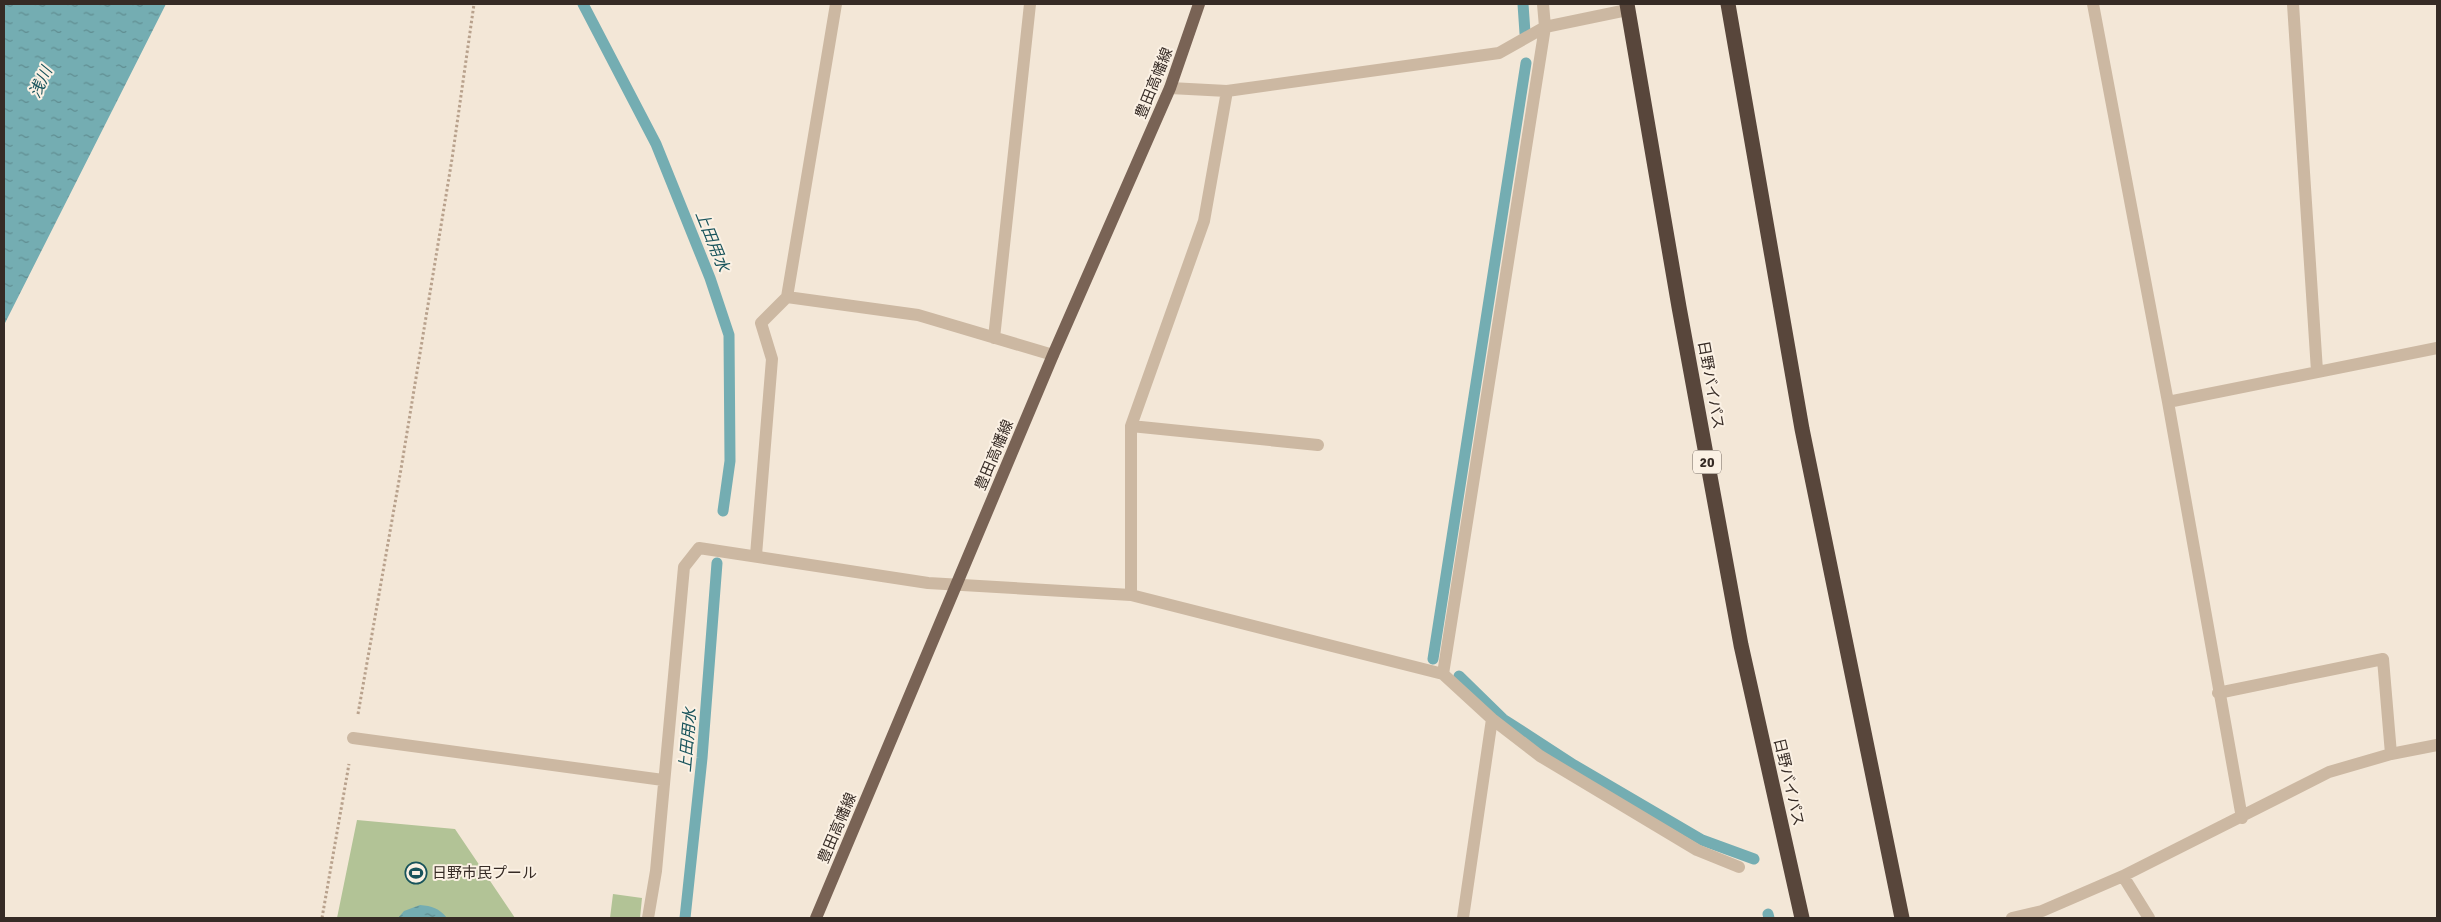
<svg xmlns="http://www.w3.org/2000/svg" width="2441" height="922" font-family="Signika,'Noto Sans JP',sans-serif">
<defs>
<pattern id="water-ripples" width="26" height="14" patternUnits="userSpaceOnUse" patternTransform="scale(1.25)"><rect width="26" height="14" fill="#74adb2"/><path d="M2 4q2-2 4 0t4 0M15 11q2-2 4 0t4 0" fill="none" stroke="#608d91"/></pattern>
</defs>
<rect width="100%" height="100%" fill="#f3e7d7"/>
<path fill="#b2c396" d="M357 820 455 829 515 918H337Z
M613 894 642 898 640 918H610Z"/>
<path fill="url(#water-ripples)" d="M4 4H166L4 325Z
M420 905C432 906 439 908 447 918H398L404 911Z"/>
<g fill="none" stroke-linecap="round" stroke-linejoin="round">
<path stroke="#74adb2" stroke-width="11" d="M583 4 656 144 710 278 729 335 730 461 723 511
M1523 4 1525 33
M1433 659 1526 63
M1459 676 1503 719 1574 765 1702 840 1754 859
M1768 914 1769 918
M685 918 702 758 717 563"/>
<path stroke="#b8a18c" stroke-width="3" stroke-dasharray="2.5 2.5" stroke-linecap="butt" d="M358 714 401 469 452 159 474 4
M322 918 349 764"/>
<path stroke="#ccb8a2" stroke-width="12" d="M2093 4 2168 402 2242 818
M2293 4 2317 371
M1170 88 1227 91 1499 53 1545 27 1627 10
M787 297 836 4
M994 338 1030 4
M2168 402 2437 348
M1131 426 1318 445
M756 555 772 359 761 323 787 297 918 315 1053 355
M1131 595V426L1204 221 1227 91
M1443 674 1545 27 1543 4
M2218 693 2383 659 2391 754
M353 738 663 780
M2123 876 2149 918
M648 918 656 871 684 567 699 548 928 583 1131 595 1443 674 1492 719 1540 756 1697 850 1739 867
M1463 918 1492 719
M2012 918 2042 911 2123 876 2329 772 2391 754 2437 745"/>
<path stroke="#796355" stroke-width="12" d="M816 918 1053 355 1170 88 1199 4"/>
<path stroke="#58463b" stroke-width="15" d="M1627 4 1679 307 1741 645 1802 918
M1728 4 1802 429 1902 918"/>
</g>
<defs>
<g id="stadium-ring" transform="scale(1.125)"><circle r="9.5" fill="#fbf1e4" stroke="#18535b" stroke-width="1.5"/><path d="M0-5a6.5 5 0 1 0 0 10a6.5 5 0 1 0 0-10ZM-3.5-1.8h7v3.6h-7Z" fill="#18535b"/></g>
</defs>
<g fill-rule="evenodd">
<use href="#stadium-ring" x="416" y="873"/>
</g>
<g text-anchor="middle" stroke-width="4" stroke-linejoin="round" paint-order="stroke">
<rect fill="#fbf1e4" stroke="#71665e" stroke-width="1" x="1693" y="450.5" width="28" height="23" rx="4"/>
<g font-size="14" font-weight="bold" fill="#362b25">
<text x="1707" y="467">20</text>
</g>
<g font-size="15" fill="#362b25" stroke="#fbf1e4">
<text transform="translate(1154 83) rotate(-68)" y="5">豊田高幡線</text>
<text transform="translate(1711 385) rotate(80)" y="5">日野バイパス</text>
<text transform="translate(994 455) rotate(-67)" y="5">豊田高幡線</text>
<text transform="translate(1789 782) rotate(77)" y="5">日野バイパス</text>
<text transform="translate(837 828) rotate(-67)" y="5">豊田高幡線</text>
</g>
<g font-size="15" fill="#362b25" stroke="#fbf1e4" text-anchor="start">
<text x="432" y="878">日野市民プール</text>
</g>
<g font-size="16" font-style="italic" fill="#18535b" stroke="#fbf1e4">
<text transform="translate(40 82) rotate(-65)" y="6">浅川</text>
<text transform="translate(713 241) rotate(68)" y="6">上田用水</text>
<text transform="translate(687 740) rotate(-85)" y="6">上田用水</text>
</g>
</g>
<rect width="2441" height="922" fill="none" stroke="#362b25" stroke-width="10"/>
</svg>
